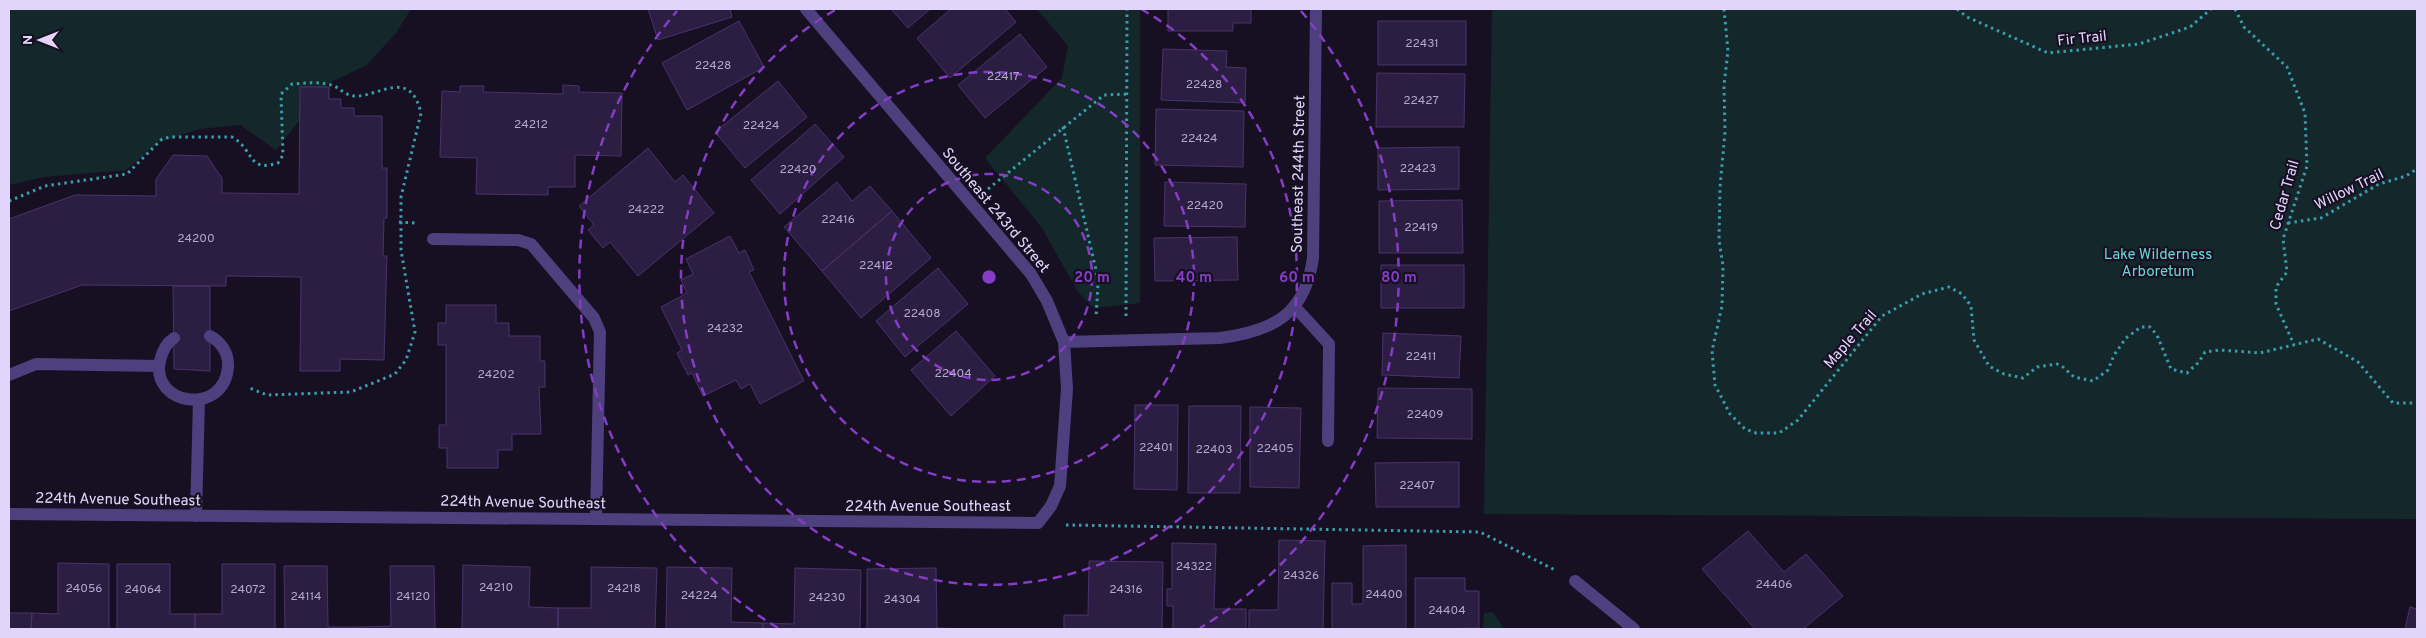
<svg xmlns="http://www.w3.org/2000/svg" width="2426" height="638" font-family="Overpass,sans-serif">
<rect width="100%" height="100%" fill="#171023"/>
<path fill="#14282c" d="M9 9H411L396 33 367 65 329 83 276 150 240 125 199 129 158 143 126 170 44 177 9 185Z
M1037 9H1140V303L1094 308 1078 292 1042 228 985 158 1062 78 1068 46Z
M1492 9H2417V519L1484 514Z
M1493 612 1504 629H1483L1484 613Z"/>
<path fill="#2c1e42" stroke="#49326c" d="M648 9H730L732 17 658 40Z
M891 9H930L908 28Z
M951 9H1005L1016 22 950 78 917 38Z
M1168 9H1251V23H1233V31H1168Z
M739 21 764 67 687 110 662 63Z
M1378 21H1466V65H1378Z
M1020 34 1047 67 985 118 958 85Z
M1163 49 1227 51 1226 67 1246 68 1245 103 1161 100Z
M1377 73 1465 74 1464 127H1376Z
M778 81 807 117 745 168 715 132Z
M563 85 579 86V92L622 93 621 156 575 155V187H548V195L476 194 477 158 440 157 442 91 460 92V86H484L483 92 563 94Z
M300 87H329V99H341V108H354V116H382V168H387V218H384L383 256H387L384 360 340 359V371H300L301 277 226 276V286L82 285 9 311V219L75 195 156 196V179L173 155 207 156 222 178V193L299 194Z
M1156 109 1244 111 1243 167 1155 165Z
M815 124 844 157 780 214 751 180Z
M1459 147V189L1378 190V148Z
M648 148 675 182 683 175 714 213 638 276 610 242 603 248 588 230 594 225 579 206Z
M837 182 852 201 870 186 892 211 822 271 784 227Z
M1165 182 1246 184 1245 227 1164 226Z
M1462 200 1463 253H1379V201Z
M892 211 931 258 861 318 822 271Z
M730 236 739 253 745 250 754 270 749 272 804 381 760 404 750 384 741 389 736 380 703 396 692 373 688 375 677 353 682 350 661 307 687 293 681 280 693 274 686 259Z
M1237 237 1238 280 1155 281 1154 238Z
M1381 265H1464V308H1381Z
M938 268 968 304 905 357 876 321Z
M173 286H210V371L174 369Z
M446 305H496V323H509V336H540V361H545V387H539L541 434H512V450H498V468H447V448H439V425H446V345H438V323H446Z
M956 331 995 376 951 416 911 370Z
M1383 333 1461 336 1459 378 1382 375Z
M1378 388 1472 389V439L1377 438Z
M1135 405H1178L1177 490 1134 489Z
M1189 406H1241L1240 493H1188Z
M1250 407 1301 408 1299 488 1250 487Z
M1459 462V507H1376L1375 463Z
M1748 531 1784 572 1806 554 1843 596 1803 629H1755L1702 569Z
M1279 540 1325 541 1323 629H1249V610H1278Z
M1172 543 1216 544 1214 609H1246V629H1173V606H1167V589H1172Z
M1406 545V629H1332V583H1352V604H1363V546Z
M1089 561 1163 562 1162 629H1064V615H1088Z
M58 563 109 564V629H31L32 613 58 614Z
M117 564H170V614H195V629H117Z
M222 564H275V629H195V614H222Z
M463 565 530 567 529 607 558 608V629H462Z
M284 566H327L328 627H360V629H285Z
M390 566H434L435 629H360V627L391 626Z
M591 567 657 568 655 629H558V608H591Z
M667 567 732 568 731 622 763 623V629H666Z
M795 568 861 570 860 629H763V623L794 624Z
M936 568 937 628 965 629H867V569Z
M1415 578H1465V591H1479V628L1415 629Z
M2410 607 2417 609V629H2405Z
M9 613H32L31 629H9Z"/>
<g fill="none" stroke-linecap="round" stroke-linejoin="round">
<path stroke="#399dac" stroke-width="3" stroke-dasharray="2.5 4" stroke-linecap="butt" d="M1724 9 1728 51 1724 85 1725 132 1720 187 1719 240 1723 266 1722 306 1712 351 1715 385 1730 414 1745 429 1756 433H1779L1798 420 1882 316 1922 294 1949 287 1962 294 1971 306 1974 340 1989 366 2004 374 2023 378 2037 367 2057 364 2063 367 2074 377 2093 381 2108 370 2114 355 2126 338 2141 327H2150L2157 335 2171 369 2187 373 2199 362 2205 352 2220 350 2260 353 2318 339 2358 362 2393 403H2417
M1957 9 1967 17 2048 53 2139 44 2190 27 2211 9
M2235 9 2244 27 2287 67 2305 113 2307 166 2283 239 2287 272 2276 287V304L2294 345
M1063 127 1096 270 1098 284 1096 318
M988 189 1104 95 1127 94
M9 201 45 186 127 174 162 139 170 137H232C254 149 247 173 278 163L283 155 281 94 292 84C306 83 321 81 334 86 341 89 346 96 355 96 379 97 410 67 421 113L401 197V250L415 332 406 360 395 374 351 392 267 395 247 387
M399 222 416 223
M2288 223 2321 218 2379 184 2406 176 2417 169
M1126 316 1127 9
M1066 525 1480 532 1555 570"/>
<path stroke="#4e3f7e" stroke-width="12" d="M433 239 518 240 531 244 594 318 600 332 596 519
M1295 307 1329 344 1328 441
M174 338C166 343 162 352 160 361 150 405 224 417 228 367 229 353 221 342 210 336
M9 375 36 364 159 366
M196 516 199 399"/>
<path stroke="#4e3f7e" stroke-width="12" d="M1064 342 1220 338C1273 331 1305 315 1313 258L1316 9
M9 514 1038 523 1051 506 1060 486 1067 389 1064 342 1047 301 1031 274 806 9
M1575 581 1634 629"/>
</g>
<g fill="none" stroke="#853dc5" stroke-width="2.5" stroke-dasharray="9 6">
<circle cx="989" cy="277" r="103"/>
<circle cx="989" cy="277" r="205"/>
<path d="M1141 9A308 308 0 1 1 837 9"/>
<path d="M778 628A410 410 0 0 1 677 11M1301 11A410 410 0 0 1 1200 628"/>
</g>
<g text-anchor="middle" stroke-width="4.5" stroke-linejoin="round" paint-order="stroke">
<g font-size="12" fill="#b4a7ce">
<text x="1422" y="47">22431</text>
<text x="713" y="69">22428</text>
<text x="1003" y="80">22417</text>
<text x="1204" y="88">22428</text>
<text x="1421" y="104">22427</text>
<text x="531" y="128">24212</text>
<text x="761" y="129">22424</text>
<text x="1199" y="142">22424</text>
<text x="1418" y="172">22423</text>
<text x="798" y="173">22420</text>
<text x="1205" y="209">22420</text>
<text x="646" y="213">24222</text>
<text x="838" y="223">22416</text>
<text x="1421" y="231">22419</text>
<text x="196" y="242">24200</text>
<text x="876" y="269">22412</text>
<text x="922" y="317">22408</text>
<text x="725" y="332">24232</text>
<text x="1421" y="360">22411</text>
<text x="953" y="377">22404</text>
<text x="496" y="378">24202</text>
<text x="1425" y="418">22409</text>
<text x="1156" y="451">22401</text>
<text x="1275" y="452">22405</text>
<text x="1214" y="453">22403</text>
<text x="1417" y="489">22407</text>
<text x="1194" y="570">24322</text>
<text x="1301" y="579">24326</text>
<text x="1774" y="588">24406</text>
<text x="496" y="591">24210</text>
<text x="84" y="592">24056</text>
<text x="624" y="592">24218</text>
<text x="143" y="593">24064</text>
<text x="248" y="593">24072</text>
<text x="1126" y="593">24316</text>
<text x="1384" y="598">24400</text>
<text x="699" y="599">24224</text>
<text x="306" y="600">24114</text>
<text x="413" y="600">24120</text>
<text x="827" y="601">24230</text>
<text x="902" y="603">24304</text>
<text x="1447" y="614">24404</text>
</g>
<g font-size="15" fill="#e1d5fc" stroke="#171023">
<text transform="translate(2082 38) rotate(-6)" y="5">Fir Trail</text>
<text transform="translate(1298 174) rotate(-89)" y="5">Southeast 244th Street</text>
<text transform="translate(2349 189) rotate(-26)" y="5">Willow Trail</text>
<text transform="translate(2284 195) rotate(-74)" y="5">Cedar Trail</text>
<text transform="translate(996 210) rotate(50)" y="5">Southeast 243rd Street</text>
<text transform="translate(1850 339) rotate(-49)" y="5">Maple Trail</text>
<text transform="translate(118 499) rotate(1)" y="5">224th Avenue Southeast</text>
<text transform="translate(523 502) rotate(1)" y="5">224th Avenue Southeast</text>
<text x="928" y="511">224th Avenue Southeast</text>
</g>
<g font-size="15" fill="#67d6d0" stroke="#171023">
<text x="2158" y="259">Lake Wilderness<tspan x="2158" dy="17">Arboretum</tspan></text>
</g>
</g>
<circle cx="989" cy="277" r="8" fill="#853dc5" stroke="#171023" stroke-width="2.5"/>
<g font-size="15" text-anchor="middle" font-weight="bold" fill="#853dc5" stroke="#171023" stroke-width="4.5" stroke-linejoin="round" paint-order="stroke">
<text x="1092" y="282">20 m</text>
<text x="1194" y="282">40 m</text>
<text x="1297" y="282">60 m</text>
<text x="1399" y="282">80 m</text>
</g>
<rect width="2426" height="638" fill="none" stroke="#e1d5fc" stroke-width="20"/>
<g transform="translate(40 40) rotate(270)" stroke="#171023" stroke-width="4" paint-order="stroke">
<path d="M0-4L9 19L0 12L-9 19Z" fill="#e1d5fc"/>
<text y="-8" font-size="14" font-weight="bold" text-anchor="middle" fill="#e1d5fc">N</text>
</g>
</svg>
